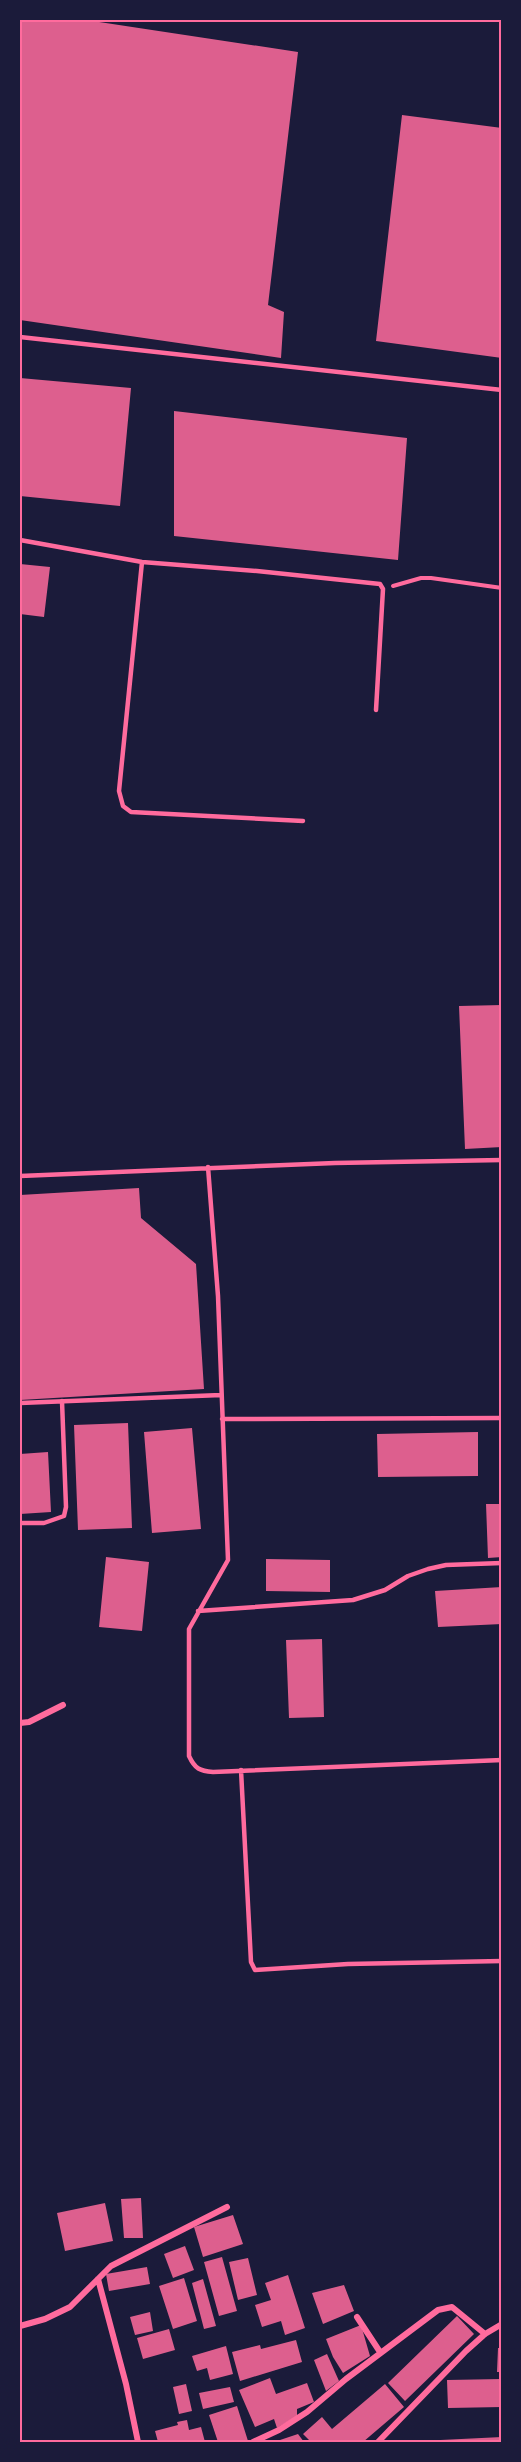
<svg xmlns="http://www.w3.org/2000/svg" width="521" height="2462" font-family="'Roboto Condensed',sans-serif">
<rect width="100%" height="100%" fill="#1b1b3a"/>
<path fill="#dd5f8e" d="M20 20H86L298 52 268 305 284 312 281 358 20 320Z
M402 115 502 128V358L376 341Z
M20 378 131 388 120 506 20 496Z
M174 411 407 438 398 560 174 536Z
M20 564 50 567 44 617 20 614Z
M502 1005V1147L465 1149 459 1006Z
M139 1188 141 1218 196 1264 204 1389 20 1400V1195Z
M128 1423 132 1528 78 1530 74 1425Z
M192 1428 201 1529 152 1533 144 1432Z
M478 1432V1476L378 1477 377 1434Z
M48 1452 51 1512 20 1514V1454Z
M486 1504H502V1557L488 1558Z
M106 1557 149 1562 142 1631 99 1627Z
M266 1559 330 1560V1592L266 1591Z
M502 1587V1624L438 1627 435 1591Z
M322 1639 324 1717 289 1718 286 1640Z
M141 2198 143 2238H124L121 2199Z
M105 2203 113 2241 65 2251 57 2213Z
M233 2215 243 2244 203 2257 194 2227Z
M185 2246 194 2270 173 2278 164 2254Z
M222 2257 237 2311 219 2316 204 2262Z
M248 2258 257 2295 238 2300 229 2262Z
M147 2267 150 2284 109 2291 106 2274Z
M288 2275 305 2328 285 2335 281 2321 262 2327 255 2305 271 2300 265 2283Z
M184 2278 197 2321 173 2329 159 2286Z
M203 2279 216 2326 204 2329 192 2283Z
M344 2285 354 2311 323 2324 312 2293Z
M150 2312 153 2331 135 2335 130 2317Z
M457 2316 474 2334 405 2401 388 2383Z
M361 2325 370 2356 343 2373 333 2357 326 2339Z
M169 2329 175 2350 143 2359 137 2338Z
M296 2340 302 2362 240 2381 232 2352 260 2345 261 2349Z
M226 2346 233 2374 210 2380 207 2368 197 2371 192 2356Z
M498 2348H502V2372H497Z
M327 2354 339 2381 326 2391 314 2360Z
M270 2378 276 2394 307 2383 314 2402 297 2409V2416L277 2428 274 2419 255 2427 239 2390Z
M502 2379V2407L448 2408 447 2380Z
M186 2384 192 2411 179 2414 173 2387Z
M385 2384 404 2407 363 2442H311L303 2434 322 2417 332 2429Z
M230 2387 234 2402 203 2409 199 2393Z
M237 2406 248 2441 218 2442 209 2415Z
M187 2420 189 2430 201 2427 205 2442H158L155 2431 178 2425 177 2422Z
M298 2434 304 2442H274Z
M502 2437V2442H421L420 2441Z"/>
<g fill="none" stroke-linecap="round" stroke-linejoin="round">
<path stroke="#ff6b9d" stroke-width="4" d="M393 586 421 578H431L502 588"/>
<path stroke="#ff6b9d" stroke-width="4.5" d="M20 337 502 390
M20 540 142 562 257 571 380 584 383 589 376 710
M142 562 119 791 123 806 131 812 303 821
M208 1167 218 1296 228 1560 189 1629V1756C195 1769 200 1771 213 1772L502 1760
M20 1176 335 1163 502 1160
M20 1403 221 1395
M222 1419 502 1418
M20 1523H44L64 1516 66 1507 62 1401
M198 1611 353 1600 385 1590 408 1576 428 1569 446 1565 502 1563
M241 1770 251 1962 255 1970 348 1964 502 1961"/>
<path stroke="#ff6b9d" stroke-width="6" d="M20 1723 29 1722 63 1705
M98 2279 126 2384 138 2442
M357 2317 380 2352
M20 2326 45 2319 70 2307 111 2266 227 2207
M253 2442 279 2430 307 2412 346 2379 438 2310 452 2307 485 2334
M378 2442 466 2351 485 2334 502 2324"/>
</g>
<rect width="521" height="2462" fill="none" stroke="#1b1b3a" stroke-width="42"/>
<rect x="21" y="21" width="479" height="2420" fill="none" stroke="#ff6b9d" stroke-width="2"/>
</svg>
